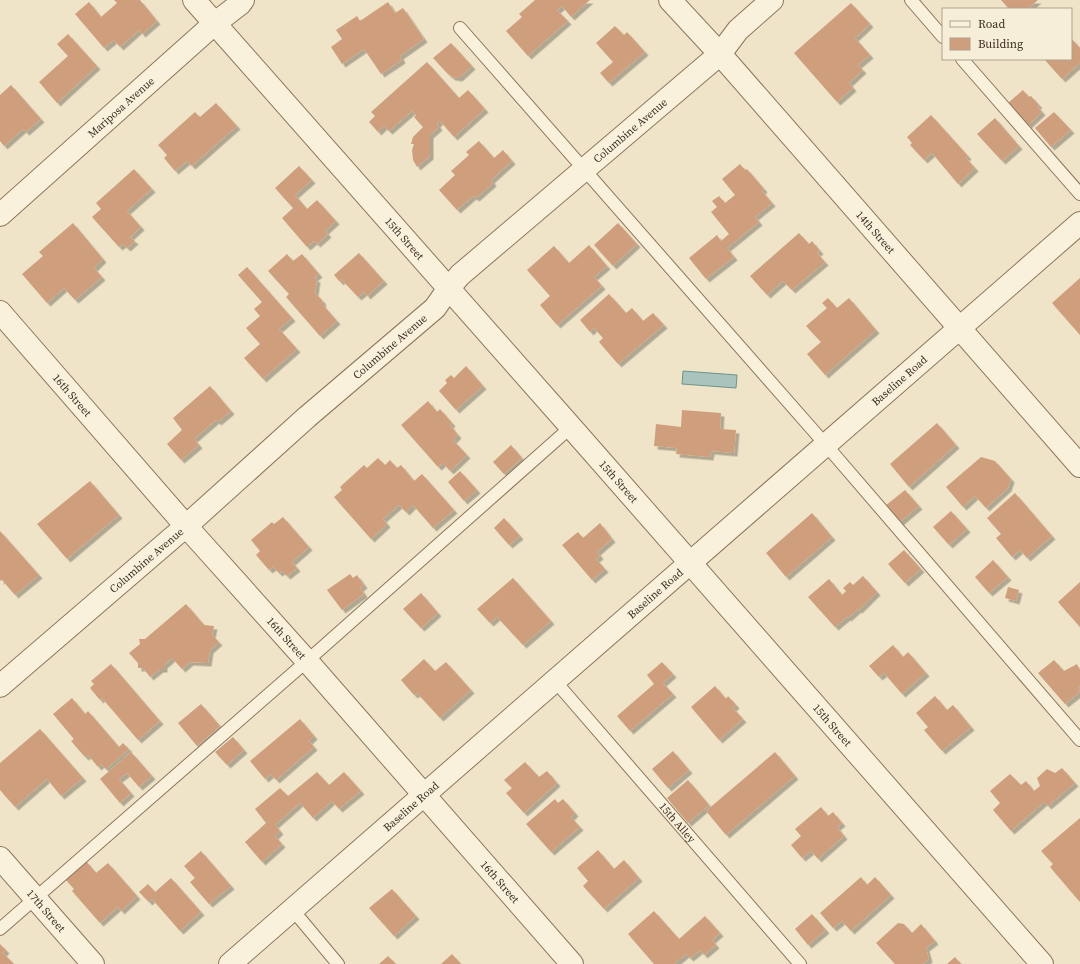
<svg xmlns="http://www.w3.org/2000/svg" width="1080" height="964" font-family="'Source Serif 4',serif">
<defs>
<filter id="shadow"><feDropShadow dx="3.5" dy="3.5" stdDeviation="0" flood-color="#0004"/></filter>
</defs>
<rect width="100%" height="100%" fill="#f0e4c8"/>
<path fill="#a9c4bc" stroke="#6f938a" d="M683 371 737 375 736 388 682 384Z"/>
<path fill="#cf9f7d" filter="url(#shadow)" d="M114 0H140L157 21 142 34 139 30 120 47 114 40 104 48 75 14 89 2 101 17 117 3Z
M535 0H590L571 17 562 6 557 10 568 21 528 56 506 31 522 17 519 14Z
M1001 0H1038L1028 9H1009Z
M388 2 395 13 403 8 424 39 400 56 402 60 381 74 364 49 342 64 331 47 342 39 336 30 357 16 360 21Z
M851 3 870 24 855 38 870 55 858 65 863 70 849 83 853 88 837 102 794 53Z
M615 26 624 35 627 32 645 52 609 83 600 73 613 62 596 43Z
M68 34 97 66 57 103 39 82 68 56 57 44Z
M1071 38 1080 48V63L1062 79 1044 59H1071Z
M451 43 472 66 459 78 452 77 448 74 433 58Z
M427 62 459 98 468 90 485 109 454 137 440 121 437 124 439 127 430 135V156L417 167 413 160 412 150 414 144H411L413 137 423 127 414 117 416 115 412 111 389 131 384 126 378 132 369 122 375 116 371 112Z
M11 85 41 119 26 132 23 129 4 146 0 141V95Z
M1023 90 1029 97 1031 96 1039 105 1037 106 1042 112 1028 125 1008 103Z
M216 103 237 126 192 166 187 161 175 171 164 158 167 155 158 145 195 112 200 117Z
M1054 112 1071 130 1051 147 1035 128Z
M931 115 968 156 966 158 975 168 958 184 932 153 924 160 910 145 912 143 907 137Z
M995 118 1019 146 1002 161 977 134Z
M479 141 494 158 503 150 512 161 491 180 493 183 476 198 473 196 457 210 439 190 455 175 451 171 469 155 466 152Z
M740 164 745 170 747 169 764 189 762 191 772 203 755 217 759 222 727 248 734 257 706 279 689 258 717 235 721 241 729 234 711 212 717 207 712 201 719 196 725 203 735 195 722 179Z
M299 166 312 180 295 195 307 209 317 200 336 221 325 231 328 234 317 244 314 241 307 247 282 218 293 208 275 188Z
M134 169 152 189 127 211 141 227 130 237 135 241 127 248 123 244 119 247 92 217 101 209 96 203Z
M73 223 103 259 94 268 102 277 75 300 64 288 47 303 22 274 43 256 39 252Z
M618 223 637 244 613 266 594 245Z
M799 233 809 244 812 241 820 251 817 253 825 262 792 290 783 281 767 295 750 276Z
M589 245 607 266 594 277 602 286 557 325 540 305 550 296 527 270 554 246 569 263Z
M359 253 384 281 367 296 364 292 358 297 342 280 340 282 334 275Z
M287 254 293 261 302 254 319 274 314 278 317 279 315 293 322 300 323 305 337 321 320 336 286 297 289 294 268 271Z
M247 267 292 318 279 329 297 349 263 379 244 358 260 344 246 328 260 316 254 309 262 302 238 275Z
M1080 278V335L1052 303Z
M609 294 626 313 632 308 643 321 653 313 664 325 618 364 599 342 603 338 594 328 590 332 580 320Z
M828 298 837 308 849 298 876 330 825 375 807 354 821 342 806 326 827 308 822 303Z
M466 366 483 386 456 410 439 391 447 383 445 380 451 375 454 378Z
M210 386 231 411 218 422 216 420 194 439 199 445 181 460 167 444 182 430 173 418Z
M428 401 437 412 440 409 452 423 450 425 458 435 453 440 467 455 450 471 443 463 438 467 401 425Z
M682 410 721 413 720 429 736 430 734 453 711 451 710 457 676 454 677 448 654 446 656 424 681 427Z
M937 423 956 445 909 487 890 464Z
M511 445 522 458 504 474 493 462Z
M981 457 995 461 1011 479 1008 488 986 508 975 496 963 507 946 487Z
M378 458 385 465 390 460 397 468 401 465 414 481 422 474 454 510 433 528 413 505 406 512 399 505 383 519 387 524 371 539 334 497 342 490 340 487 364 465 367 468Z
M460 471 477 490 464 501 448 482Z
M90 481 119 515 67 559 37 524Z
M905 490 919 506 900 522 885 506Z
M1015 493 1052 536 1027 558 1020 550 1012 557 996 538 1001 534 987 518Z
M951 511 967 529 949 545 933 527Z
M812 513 832 537 786 577 766 553Z
M283 517 309 547 292 562 297 568 287 576 282 571 279 573 273 567 269 570 256 555 260 551 251 540 272 522 274 524Z
M504 518 520 536 509 545 494 528Z
M600 523 612 539 597 552 600 556 596 559 605 569 592 580 562 545 578 532 583 538Z
M0 531 39 575 15 595 2 580 0 581Z
M904 550 921 569 905 583 888 564Z
M993 560 1008 577 989 593 975 577Z
M350 574 353 578 357 575 364 585 360 588 364 594 342 610 327 590Z
M863 576 877 592 859 610 858 609 848 618 847 617 835 627 808 597 829 579 842 595 846 591 843 588 850 582 853 585Z
M513 578 551 621 523 645 497 617 490 623 477 609Z
M1080 582V627L1058 602Z
M1008 587 1019 590 1016 601 1005 598Z
M421 593 438 613 421 628 403 609Z
M186 604 204 625 214 626 212 635 219 642 210 650 208 663 190 662 182 669 172 658 164 665V669H160L150 677 143 668H138V663L129 653 140 644 139 639H145Z
M893 645 903 657 908 652 926 673 902 694 884 673 879 677 869 666Z
M424 659 435 671 446 662 471 690 440 718 417 693 414 695 401 680Z
M1054 660 1064 671 1077 664 1080 670V686L1078 687 1080 692 1065 704 1038 673Z
M662 662 673 674 663 683 673 694 630 731 617 716 654 684 647 675Z
M111 664 160 721 138 740 102 698 100 700 90 688 94 684 91 681Z
M715 686 726 699 728 696 736 705 733 708 743 719 719 740 691 707Z
M935 696 947 710 953 705 971 727 942 751 924 730 928 727 916 713Z
M72 698 85 714 88 711 119 747 123 743 129 749 106 769 101 764 98 767 88 755 85 757 71 741 74 739 53 714Z
M201 704 220 726 197 746 178 723Z
M300 719 314 736 309 741 314 747 276 780 271 774 265 779 250 761Z
M40 729 83 778 61 796 47 779 15 807 0 790V763Z
M233 737 244 750 227 765 215 752Z
M673 751 689 770 668 788 652 769Z
M131 752 152 776 139 787 127 773 119 779 131 793 120 803 100 779Z
M775 752 795 776 726 835 706 811Z
M525 762 539 777 547 771 557 783 524 813 506 793 512 788 504 780Z
M1062 768 1075 783 1048 806 1044 802 1011 831 993 810 1000 803 990 791 1010 774 1021 785 1026 781 1034 791 1040 786 1037 778 1047 769 1055 773Z
M317 772 329 785 344 772 361 791 339 809 332 801 313 818 300 803 275 825 280 831 275 836 282 844 262 862 245 842 266 823 255 809 280 788 288 796Z
M688 780 709 805 688 823 667 798Z
M555 799 558 803 563 799 575 813 571 817 580 827 551 852 526 824Z
M821 807 828 816 833 812 842 823 837 827 844 836 818 859 811 851 802 858 791 845 801 836 795 829Z
M1080 818V901H1079L1050 867 1053 864 1041 851Z
M598 850 614 869 624 860 639 878 604 909 583 886 588 881 577 868Z
M201 851 231 886 209 904 190 882 195 878 184 866Z
M86 861 96 873 108 863 137 896 121 911 118 907 100 923 72 891 74 889 65 879Z
M861 877 867 885 875 877 891 895 851 931 842 921 833 928 820 913Z
M171 878 201 912 180 931 152 899 149 902 139 892 148 884 155 892Z
M392 889 416 916 394 936 369 908Z
M654 911 679 939 705 916 720 933 712 940 716 945 704 955 700 950 690 958 686 954 674 964H654L628 934Z
M812 914 826 930 808 945 795 929Z
M898 923 904 924 912 933 921 924 935 941 926 948 929 959 923 964H895L876 943Z
M0 944 6 950 3 953 14 964H0Z
M452 954 461 964H441Z
M388 956 396 964H379Z
M955 957 961 964H947Z"/>
<g fill="none" stroke-linecap="round" stroke-linejoin="round">
<g stroke="#8d765c" stroke-width="14">
<g id="service">
<path d="M911 0 943 37"/>
<path d="M460 28 826 445 1080 740"/>
<path d="M962 59 1080 194"/>
<path id="s1" d="M555 681 800 964"/>
<path d="M292 909 338 964"/>
<path d="M0 929 307 661 571 427"/>
</g>
</g>
<g stroke="#8d765c" stroke-width="24">
<g id="minor">
<path id="s2" d="M194 0 571 427 1042 964"/>
<path id="s3" d="M670 0 720 54 1080 466"/>
<path id="s4" d="M0 215 214 24 240 4 243 0"/>
<path id="s5" d="M0 312 186 526 307 661 572 964"/>
<path id="s6" d="M0 686 186 526 307 417 435 308 449 288 460 275 720 54 738 30 772 0"/>
<path id="s7" d="M0 858 93 964"/>
</g>
</g>
<g stroke="#8d765c" stroke-width="24">
<g id="tertiary">
<path id="s8" d="M230 964 1080 223"/>
</g>
</g>
<use href="#service" stroke="#faf1dc" stroke-width="12"/>
<use href="#minor" stroke="#faf1dc" stroke-width="22"/>
<use href="#tertiary" stroke="#faf1dc" stroke-width="22"/>
</g>
<g text-anchor="middle" stroke-width="3" stroke-linejoin="round" paint-order="stroke">
<g font-size="11" fill="#3d2e20" stroke="#f7eed8">
<text dy="4" stroke="none"><textPath href="#s4" startOffset="162">Mariposa Avenue</textPath></text>
<text dy="4" stroke="none"><textPath href="#s6" startOffset="841">Columbine Avenue</textPath></text>
<text dy="4" stroke="none"><textPath href="#s3" startOffset="310">14th Street</textPath></text>
<text dy="4" stroke="none"><textPath href="#s2" startOffset="318">15th Street</textPath></text>
<text dy="4" stroke="none"><textPath href="#s6" startOffset="517">Columbine Avenue</textPath></text>
<text dy="4" stroke="none"><textPath href="#s8" startOffset="888">Baseline Road</textPath></text>
<text dy="4" stroke="none"><textPath href="#s5" startOffset="110">16th Street</textPath></text>
<text dy="4" stroke="none"><textPath href="#s2" startOffset="642">15th Street</textPath></text>
<text dy="4" stroke="none"><textPath href="#s6" startOffset="193">Columbine Avenue</textPath></text>
<text dy="4" stroke="none"><textPath href="#s8" startOffset="564">Baseline Road</textPath></text>
<text dy="4" stroke="none"><textPath href="#s5" startOffset="434">16th Street</textPath></text>
<text dy="4" stroke="none"><textPath href="#s2" startOffset="966">15th Street</textPath></text>
<text dy="4" stroke="none"><textPath href="#s8" startOffset="240">Baseline Road</textPath></text>
<text dy="4" stroke="none"><textPath href="#s1" startOffset="187">15th Alley</textPath></text>
<text dy="4" stroke="none"><textPath href="#s5" startOffset="758">16th Street</textPath></text>
<text dy="4" stroke="none"><textPath href="#s7" startOffset="70">17th Street</textPath></text>
</g>
</g>
<rect x="942" y="8" width="130" height="52" fill="#f7eed8" stroke="#ada18e"/>
<rect x="950" y="21" width="20" height="6" fill="#faf1dc" stroke="#ada18e"/>
<text x="978" y="28" font-size="12" fill="#3d2e20">Road</text>
<rect x="950" y="38" width="20" height="12" fill="#cf9f7d" stroke="#ada18e"/>
<text x="978" y="48" font-size="12" fill="#3d2e20">Building</text>
</svg>
